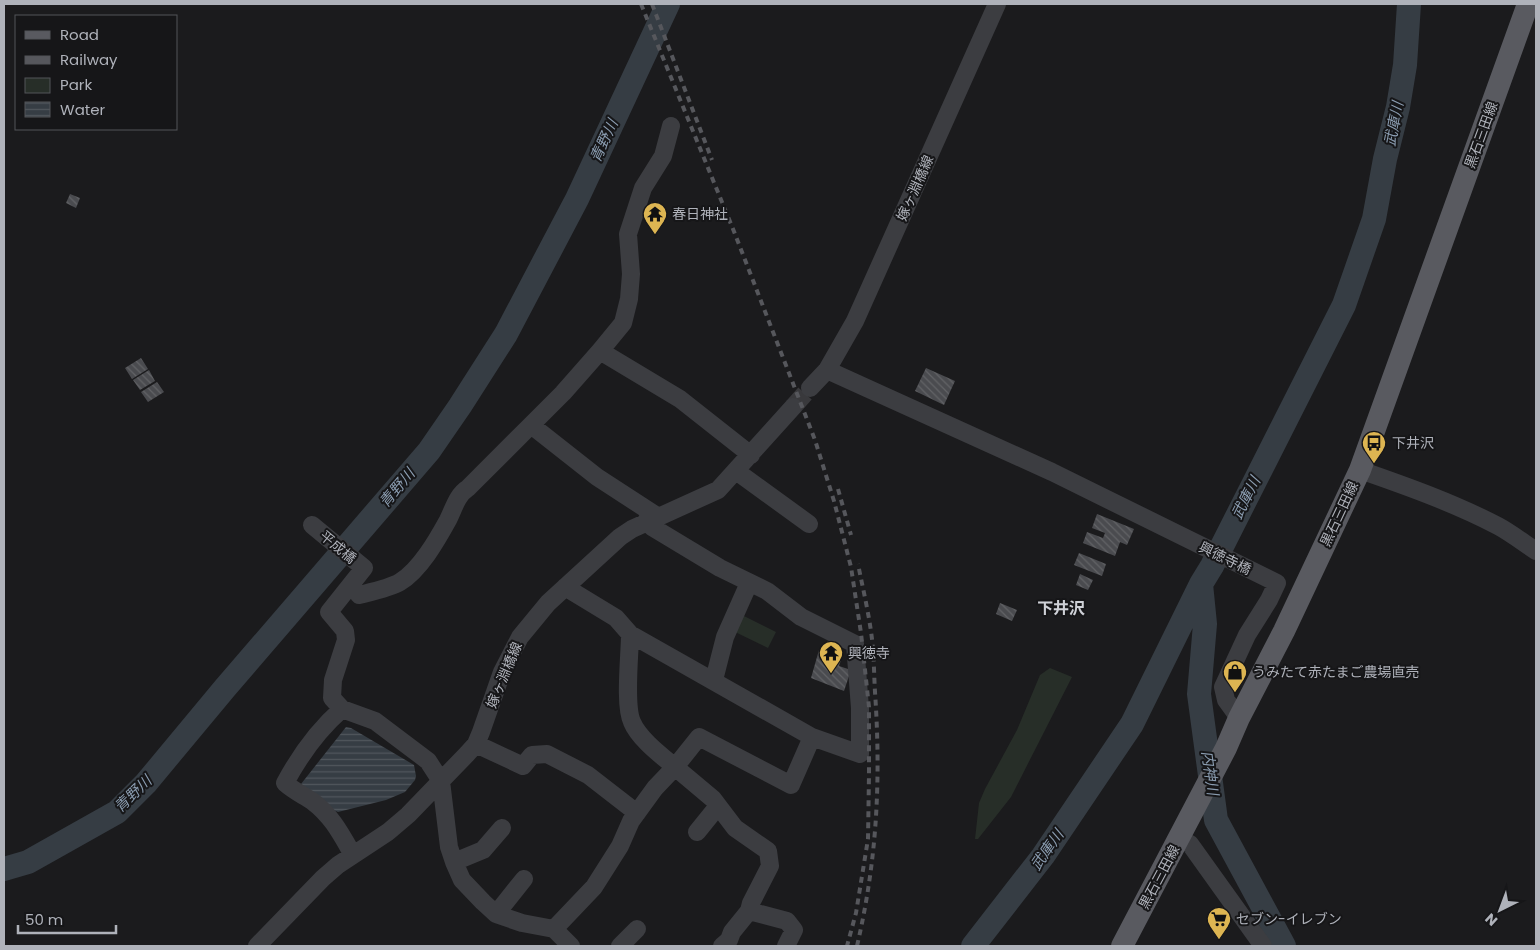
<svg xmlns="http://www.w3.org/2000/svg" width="1540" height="950" font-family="Poppins,'Noto Sans JP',sans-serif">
<defs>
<pattern id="water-rules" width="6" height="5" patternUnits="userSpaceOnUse" patternTransform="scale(1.25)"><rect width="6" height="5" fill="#363d44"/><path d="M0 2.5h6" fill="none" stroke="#51575d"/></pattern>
<pattern id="building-back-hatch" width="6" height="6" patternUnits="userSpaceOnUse" patternTransform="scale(1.25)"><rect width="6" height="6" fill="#4a4b4f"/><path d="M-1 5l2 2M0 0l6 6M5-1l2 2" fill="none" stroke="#626366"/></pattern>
</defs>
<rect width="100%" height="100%" fill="#1b1b1d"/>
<path fill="#272e28" d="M738 613 776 632 768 648 731 630Z
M1050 668 1072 677 1011 797 978 839H975L979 803 985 789 1017 730 1040 675Z"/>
<path fill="url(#water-rules)" d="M346 727 351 728 414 765 416 776 415 780 405 792 386 800 338 812 329 808 301 784Z"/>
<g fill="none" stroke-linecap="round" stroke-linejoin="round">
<path stroke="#363d44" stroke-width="24" d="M1201 584 1205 624 1199 694 1216 820 1284 946
M4 869 28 862 117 812 146 783 225 688 429 451 460 406 506 334 577 199 668 4
M973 946 1043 856 1132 724 1201 584 1212 566 1344 305 1374 219 1385 159 1398 107 1405 65 1409 4"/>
</g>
<path fill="url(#building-back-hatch)" d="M70 194 80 198 76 208 66 203Z
M141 358 148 369 132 379 125 368Z
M926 368 955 381 944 405 915 391Z
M149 370 155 381 140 390 133 380Z
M157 382 164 392 148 402 141 392Z
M1097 514 1134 529 1127 545 1120 542 1115 556 1083 543 1087 532 1103 538 1105 533 1092 528Z
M1079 553 1106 564 1102 576 1074 565Z
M1080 574 1093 580 1088 590 1076 585Z
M1000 603 1017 610 1012 621 996 614Z
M819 650 841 660 839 666 851 670 844 691 811 678Z"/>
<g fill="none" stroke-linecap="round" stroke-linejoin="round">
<path stroke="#39393c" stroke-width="18" stroke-dasharray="18 9" stroke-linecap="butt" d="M793 407 810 388"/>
<path stroke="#3c3d41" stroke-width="18" d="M600 351 623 323 629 299 631 274 628 234 643 188 663 156 671 126
M827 370 1052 472 1277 583 1269 600 1247 635 1223 687 1226 700 1239 718
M810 388 827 370 855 321 997 4
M1360 470C1406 486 1454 503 1498 526 1511 533 1524 543 1536 551
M736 471 809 524
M657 516 597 477 531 425 563 393 600 351 680 399 751 455
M312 525 364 568 329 612 345 631 346 640 333 680 332 698 342 709 375 721 428 761 441 781 449 847 454 862 462 880 483 902 496 914 522 923 554 929
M565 587 616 618 630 634C630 655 624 705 632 722 639 739 662 756 675 767L699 737 791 785 812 737
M359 595C371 592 390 588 400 582 420 570 437 540 448 520 454 508 457 495 468 488L531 425
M630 634 812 737 860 754V708L855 644 801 617 767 591 720 568 652 527 646 521
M714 680 725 637 749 583
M342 709C318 730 300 755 285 783 294 791 303 795 312 801 332 816 341 834 353 855
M476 744 523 766 532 755 547 754 588 775 637 813
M697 832 718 806
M1179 839 1190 844 1263 946
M454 862 483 850 502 828
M749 911 787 921 794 930 786 946
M496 914 524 879
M257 946 323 878 338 865 388 832 408 815 467 754 476 744 481 732 502 672 520 637 548 603 620 537 632 529 718 490 793 407
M571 946 554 929 594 887 620 846 631 821 655 788 675 767 713 799 735 828 768 851 770 866 751 903 749 911 732 932 729 940 722 946
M620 946 637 929"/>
<path stroke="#595a60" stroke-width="22" d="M1122 946 1226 748 1239 718 1284 631 1360 470 1528 4"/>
<path stroke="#56575c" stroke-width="4" stroke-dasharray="6 5" stroke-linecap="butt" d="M641 4 733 229 815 440 834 501 851 567 861 633 869 707V774L868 839 856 913 847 946
M652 4 712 160
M838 489 851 535
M857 946C877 860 881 781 875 692 874 675 874 657 872 639 869 614 863 589 858 564"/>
</g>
<defs>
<g id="temple-pin" transform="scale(1.25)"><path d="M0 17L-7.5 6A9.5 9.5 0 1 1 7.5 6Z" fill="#ddb552" stroke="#161618"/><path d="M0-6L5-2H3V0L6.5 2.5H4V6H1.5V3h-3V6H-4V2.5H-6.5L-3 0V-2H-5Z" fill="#111"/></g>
<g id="bus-pin" transform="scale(1.25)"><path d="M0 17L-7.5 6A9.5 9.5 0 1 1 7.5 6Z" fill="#ddb552" stroke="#161618"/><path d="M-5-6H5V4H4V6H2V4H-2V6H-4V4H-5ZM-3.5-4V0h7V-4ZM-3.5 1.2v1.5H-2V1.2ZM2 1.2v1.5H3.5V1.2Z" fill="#111"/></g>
<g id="shop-pin" transform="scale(1.25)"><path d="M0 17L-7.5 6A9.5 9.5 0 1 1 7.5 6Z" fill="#ddb552" stroke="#161618"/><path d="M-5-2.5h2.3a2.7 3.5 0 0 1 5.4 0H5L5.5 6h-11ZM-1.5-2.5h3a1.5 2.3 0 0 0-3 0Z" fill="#111"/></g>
<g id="supermarket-pin" transform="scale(1.25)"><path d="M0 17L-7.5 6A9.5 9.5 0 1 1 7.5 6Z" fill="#ddb552" stroke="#161618"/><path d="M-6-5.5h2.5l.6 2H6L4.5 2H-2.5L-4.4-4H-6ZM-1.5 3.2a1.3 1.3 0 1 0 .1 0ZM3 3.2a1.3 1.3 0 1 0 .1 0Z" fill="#111"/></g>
</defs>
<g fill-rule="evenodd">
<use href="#temple-pin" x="655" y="214"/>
<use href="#bus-pin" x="1374" y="443"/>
<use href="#temple-pin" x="831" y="653"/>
<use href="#shop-pin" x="1235" y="672"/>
<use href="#supermarket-pin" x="1219" y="919"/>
</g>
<g text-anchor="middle" stroke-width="4" stroke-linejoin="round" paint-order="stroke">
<g font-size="14" fill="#afb2ba" stroke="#161618">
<text transform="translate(1481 135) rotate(-70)" y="5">黒石三田線</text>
<text transform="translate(915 188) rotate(-66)" y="5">嫁ヶ淵橋線</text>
<text transform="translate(1339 514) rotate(-65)" y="5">黒石三田線</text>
<text transform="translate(338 547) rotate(40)" y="5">平成橋</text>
<text transform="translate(1225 558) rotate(26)" y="5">興徳寺橋</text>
<text transform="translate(504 675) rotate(-67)" y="5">嫁ヶ淵橋線</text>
<text transform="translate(1159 877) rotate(-62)" y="5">黒石三田線</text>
</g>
<g font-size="14" fill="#afb2ba" stroke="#161618" text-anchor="start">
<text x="672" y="219">春日神社</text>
<text x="1392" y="448">下井沢</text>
<text x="848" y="658">興徳寺</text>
<text x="1252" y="677">うみたて赤たまご農場直売</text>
<text x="1236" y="924">セブン-イレブン</text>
</g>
<g font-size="15" font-style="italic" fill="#8b9db1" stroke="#161618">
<text transform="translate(1394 124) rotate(-79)" y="5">武庫川</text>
<text transform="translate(604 141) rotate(-65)" y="5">青野川</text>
<text transform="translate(397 488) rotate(-50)" y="5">青野川</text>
<text transform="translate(1246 498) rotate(-63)" y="5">武庫川</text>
<text transform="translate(1210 773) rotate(82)" y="5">内神川</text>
<text transform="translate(133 794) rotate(-44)" y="5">青野川</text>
<text transform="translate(1047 850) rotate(-55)" y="5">武庫川</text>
</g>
<g font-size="16" font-weight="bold" fill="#cfd1d7" stroke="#161618">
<text x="1061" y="614">下井沢</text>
</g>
</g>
<rect width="1540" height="950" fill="none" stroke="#afb2ba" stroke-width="10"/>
<rect x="15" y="15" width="162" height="115" fill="#161618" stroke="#535459"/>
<rect x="25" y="31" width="25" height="8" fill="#595a60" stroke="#535459"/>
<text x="60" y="40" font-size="15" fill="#afb2ba">Road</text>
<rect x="25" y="56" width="25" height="8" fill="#56575c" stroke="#535459"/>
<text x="60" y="65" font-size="15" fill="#afb2ba">Railway</text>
<rect x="25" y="78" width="25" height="15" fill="#272e28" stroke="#535459"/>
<text x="60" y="90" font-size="15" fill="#afb2ba">Park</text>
<rect x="25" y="102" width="25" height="15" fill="url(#water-rules)" stroke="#535459"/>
<text x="60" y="115" font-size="15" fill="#afb2ba">Water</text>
<g transform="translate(1500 910) rotate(222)" stroke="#161618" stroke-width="4" paint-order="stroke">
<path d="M0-4L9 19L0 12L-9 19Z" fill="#afb2ba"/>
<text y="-8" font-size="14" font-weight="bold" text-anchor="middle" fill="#afb2ba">N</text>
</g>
<path d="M18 925v8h98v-8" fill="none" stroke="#afb2ba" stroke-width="2.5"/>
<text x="25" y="925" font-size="15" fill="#afb2ba" stroke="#161618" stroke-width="4" paint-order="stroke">50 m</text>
</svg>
